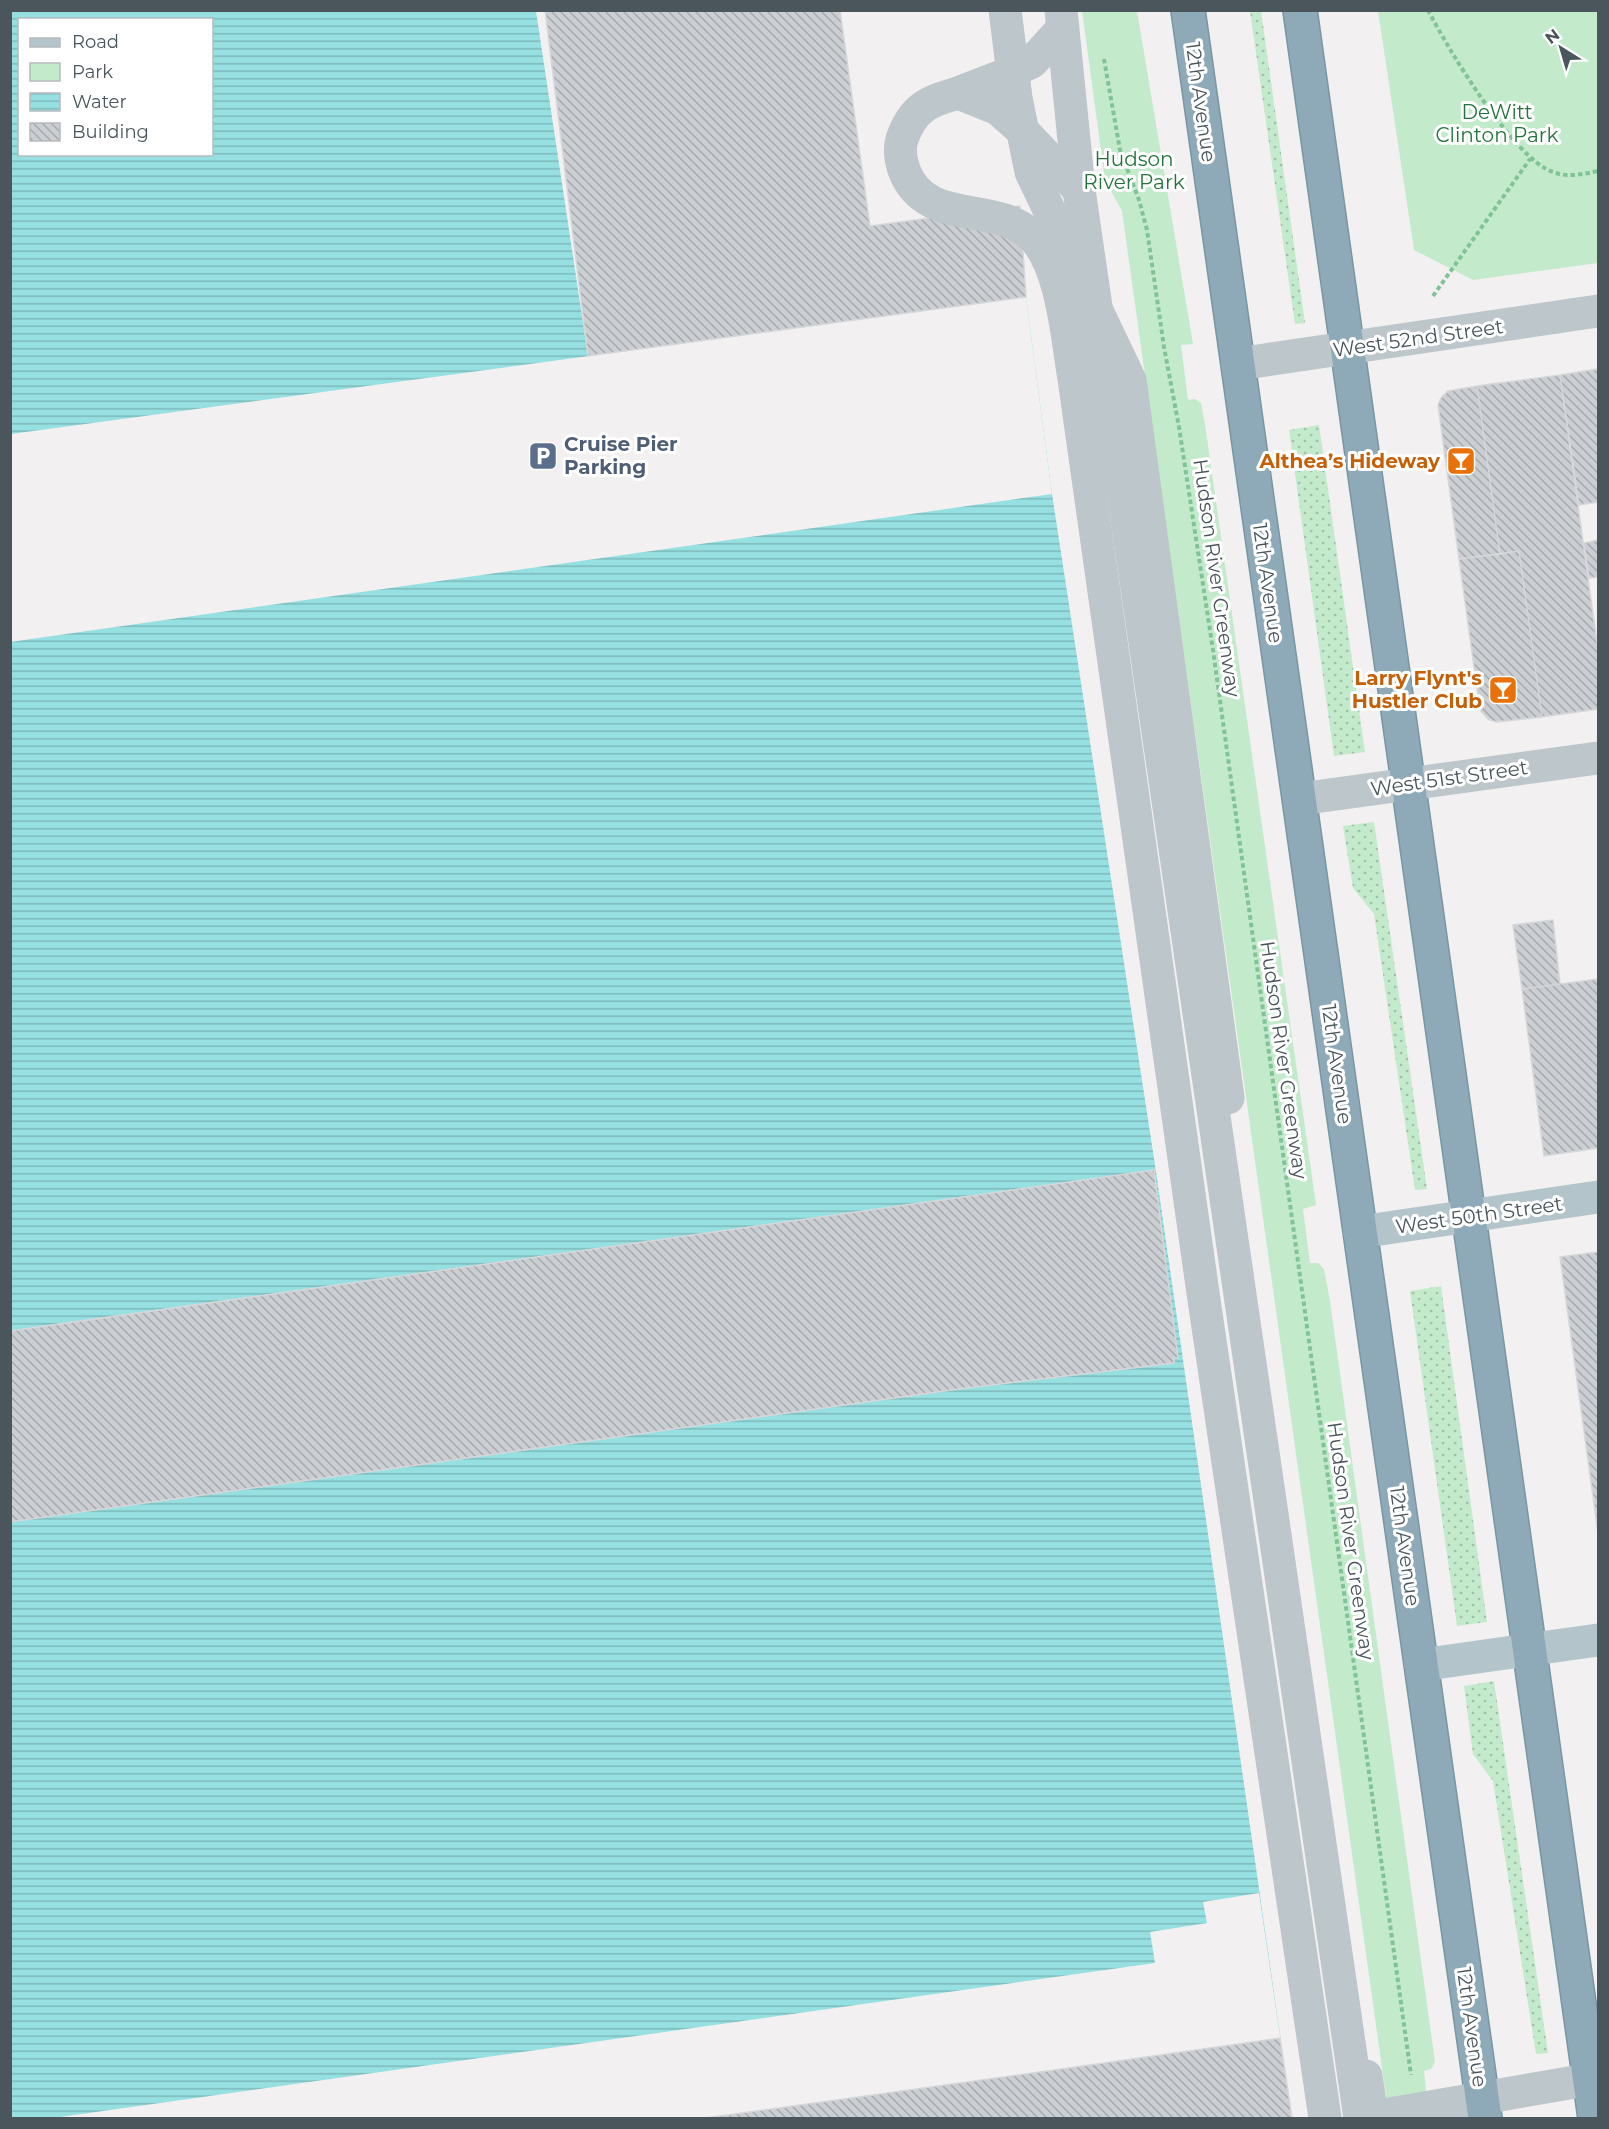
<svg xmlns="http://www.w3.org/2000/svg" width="1609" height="2129" font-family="Montserrat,sans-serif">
<defs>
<pattern id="grass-dots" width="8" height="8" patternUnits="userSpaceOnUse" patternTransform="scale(1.5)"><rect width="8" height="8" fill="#c4eacc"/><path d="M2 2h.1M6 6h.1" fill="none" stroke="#a1c0a9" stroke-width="1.8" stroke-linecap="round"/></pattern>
<pattern id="water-rules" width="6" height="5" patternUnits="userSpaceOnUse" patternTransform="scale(1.5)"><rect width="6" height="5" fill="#97e0e2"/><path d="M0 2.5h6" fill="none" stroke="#7db8ba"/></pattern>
<pattern id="building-back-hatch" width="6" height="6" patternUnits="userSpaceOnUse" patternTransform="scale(1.5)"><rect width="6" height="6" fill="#cbced2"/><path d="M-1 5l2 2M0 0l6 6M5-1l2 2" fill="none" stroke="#a7aaad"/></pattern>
</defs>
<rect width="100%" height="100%" fill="#f2f0f0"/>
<path fill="url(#grass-dots)" d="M1250 11H1261L1305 323 1295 324Z
M1319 425 1365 752 1334 756 1289 430Z
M1374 822 1427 1189 1415 1190 1374 914 1353 888 1343 826Z
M1441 1286 1487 1622 1457 1626 1410 1291Z
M1494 1681 1548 2053 1536 2054 1493 1781 1473 1754 1464 1686Z"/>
<path fill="#c4eacc" d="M1082 11H1137L1193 344 1181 345 1188 400 1195 399 1201 403 1205 424 1316 1205 1303 1209 1310 1263H1318L1324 1269 1330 1301 1435 2062 1431 2069 1424 2071 1429 2118H1389L1122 211 1105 180Z
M1378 11H1598V263L1473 280 1414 250Z"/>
<path fill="url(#water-rules)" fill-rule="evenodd" d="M11 11H536L588 356 1026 297 1052 494 1155 1165 1292 2118H11ZM20 20H212V154H20Z"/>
<path fill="#f2f0f0" d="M1026 297 1052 494 10 642 11 434Z
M1259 1893 1292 2118H53L1155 1963 1150 1932 1207 1923 1203 1902Z"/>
<path fill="url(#building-back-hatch)" stroke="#d5d7da" stroke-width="1.5" d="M545 10H840L870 226 1020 206 1026 297 588 356Z
M1598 369V502L1579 505 1560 375Z
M1560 375 1598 650V709L1542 717 1519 551 1500 554 1477 386Z
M1477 386 1500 554 1459 559 1438 405 1441 398 1448 391Z
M1598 540V577L1589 578 1584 543Z
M1519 551 1542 717 1496 722 1488 719 1480 710 1459 559Z
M1553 920 1560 984 1522 989 1513 925Z
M1598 979V1148L1544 1156 1522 989Z
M1154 1170 1178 1358H1174V1363L959 1389 10 1522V1331Z
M1598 1252V1533L1560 1257Z
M1280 2038 1292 2118H705L1054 2070Z"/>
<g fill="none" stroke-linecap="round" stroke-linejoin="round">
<g stroke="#7996a4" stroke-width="36">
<path id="highway" d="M1188 10 1485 2118
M1300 10 1595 2118"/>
</g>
<path stroke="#80c496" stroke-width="4" stroke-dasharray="4.5 3" stroke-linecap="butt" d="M1428 10C1448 49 1514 159 1553 172 1568 178 1583 174 1598 171
M1104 59 1120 150 1139 200 1147 230 1164 347 1179 427 1213 650 1411 2075
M1433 296 1530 159"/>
<path stroke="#bdc6cb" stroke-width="33" d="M1005 10 1016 98 1031 172 1130 380 1228 1098
M1061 10 1079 190
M958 93C927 102 913 108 902 139 899 149 901 161 904 170 925 226 990 201 1029 233 1062 261 1067 338 1074 379L1204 1300 1325 2118
M1238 364 1598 311
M1300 799 1598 758
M1366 2076 1372 2117 1598 2078"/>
<path stroke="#b3c4cb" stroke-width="33" d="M1360 1232 1598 1197
M1421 1665 1598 1640"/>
<use href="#highway" stroke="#8eaab8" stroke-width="33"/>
<path stroke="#bdc6cb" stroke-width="33" d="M958 93 998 109 1023 131 1079 190 1360 2118
M958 93 1002 76 1032 62 1062 29"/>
</g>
<defs>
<g id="parking-square" transform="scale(1.5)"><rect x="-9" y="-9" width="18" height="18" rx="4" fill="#5c6f8a" stroke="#fff"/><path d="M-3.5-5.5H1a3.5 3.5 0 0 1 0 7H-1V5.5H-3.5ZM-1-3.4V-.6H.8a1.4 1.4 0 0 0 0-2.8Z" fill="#fff"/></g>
<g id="bar-square" transform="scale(1.5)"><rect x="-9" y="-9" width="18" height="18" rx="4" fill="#e8710a" stroke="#fff"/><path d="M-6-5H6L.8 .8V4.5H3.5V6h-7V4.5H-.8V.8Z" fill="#fff"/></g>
</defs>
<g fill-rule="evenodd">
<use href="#parking-square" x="543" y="456"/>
<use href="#bar-square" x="1461" y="461"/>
<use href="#bar-square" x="1503" y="690"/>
</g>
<g text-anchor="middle" stroke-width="6" stroke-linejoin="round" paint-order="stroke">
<g font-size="20" fill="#4a565b" stroke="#fff">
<text transform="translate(1201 102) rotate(82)" y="7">12th Avenue</text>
<text transform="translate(1418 338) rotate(-8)" y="7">West 52nd Street</text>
<text transform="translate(1217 578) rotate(82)" y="7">Hudson River Greenway</text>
<text transform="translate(1268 583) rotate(82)" y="7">12th Avenue</text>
<text transform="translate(1449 778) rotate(-8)" y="7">West 51st Street</text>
<text transform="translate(1284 1060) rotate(82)" y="7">Hudson River Greenway</text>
<text transform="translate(1337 1064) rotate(82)" y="7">12th Avenue</text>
<text transform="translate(1479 1215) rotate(-8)" y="7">West 50th Street</text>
<text transform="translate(1351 1541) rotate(82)" y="7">Hudson River Greenway</text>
<text transform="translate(1405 1546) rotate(82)" y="7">12th Avenue</text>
<text transform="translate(1472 2027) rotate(82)" y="7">12th Avenue</text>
</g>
<g font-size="20" fill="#23743c" stroke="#fff">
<text x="1497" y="119">DeWitt<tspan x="1497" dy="23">Clinton Park</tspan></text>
<text x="1134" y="166">Hudson<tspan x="1134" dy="23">River Park</tspan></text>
</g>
<g font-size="20" font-weight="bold" fill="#4e5e75" stroke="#fff" text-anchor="start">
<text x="564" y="451">Cruise Pier<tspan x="564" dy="23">Parking</tspan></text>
</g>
<g font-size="20" font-weight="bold" fill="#c56008" stroke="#fff" text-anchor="end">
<text x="1440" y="468">Althea’s Hideway</text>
<text x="1482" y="685">Larry Flynt's<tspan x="1482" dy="23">Hustler Club</tspan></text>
</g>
</g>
<rect width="1609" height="2129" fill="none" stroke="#4a565b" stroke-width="24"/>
<rect x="18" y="18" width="195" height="138" fill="#ffffff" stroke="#b7bbbd" stroke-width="1.5"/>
<rect x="30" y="38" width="30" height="9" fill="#b3c4cb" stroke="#b7bbbd" stroke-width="1.5"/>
<text x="72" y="48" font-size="18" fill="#4a565b">Road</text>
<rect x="30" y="63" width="30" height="18" fill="#c4eacc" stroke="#b7bbbd" stroke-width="1.5"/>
<text x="72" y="78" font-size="18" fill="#4a565b">Park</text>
<rect x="30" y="93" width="30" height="18" fill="url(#water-rules)" stroke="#b7bbbd" stroke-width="1.5"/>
<text x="72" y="108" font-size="18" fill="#4a565b">Water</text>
<rect x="30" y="123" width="30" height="18" fill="url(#building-back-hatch)" stroke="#b7bbbd" stroke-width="1.5"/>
<text x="72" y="138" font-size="18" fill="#4a565b">Building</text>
<g transform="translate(1561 48) rotate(323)" stroke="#ffffff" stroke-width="4.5" paint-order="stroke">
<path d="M0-4.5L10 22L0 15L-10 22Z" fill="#4a565b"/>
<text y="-9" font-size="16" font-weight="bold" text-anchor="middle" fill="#4a565b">N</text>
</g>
</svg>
